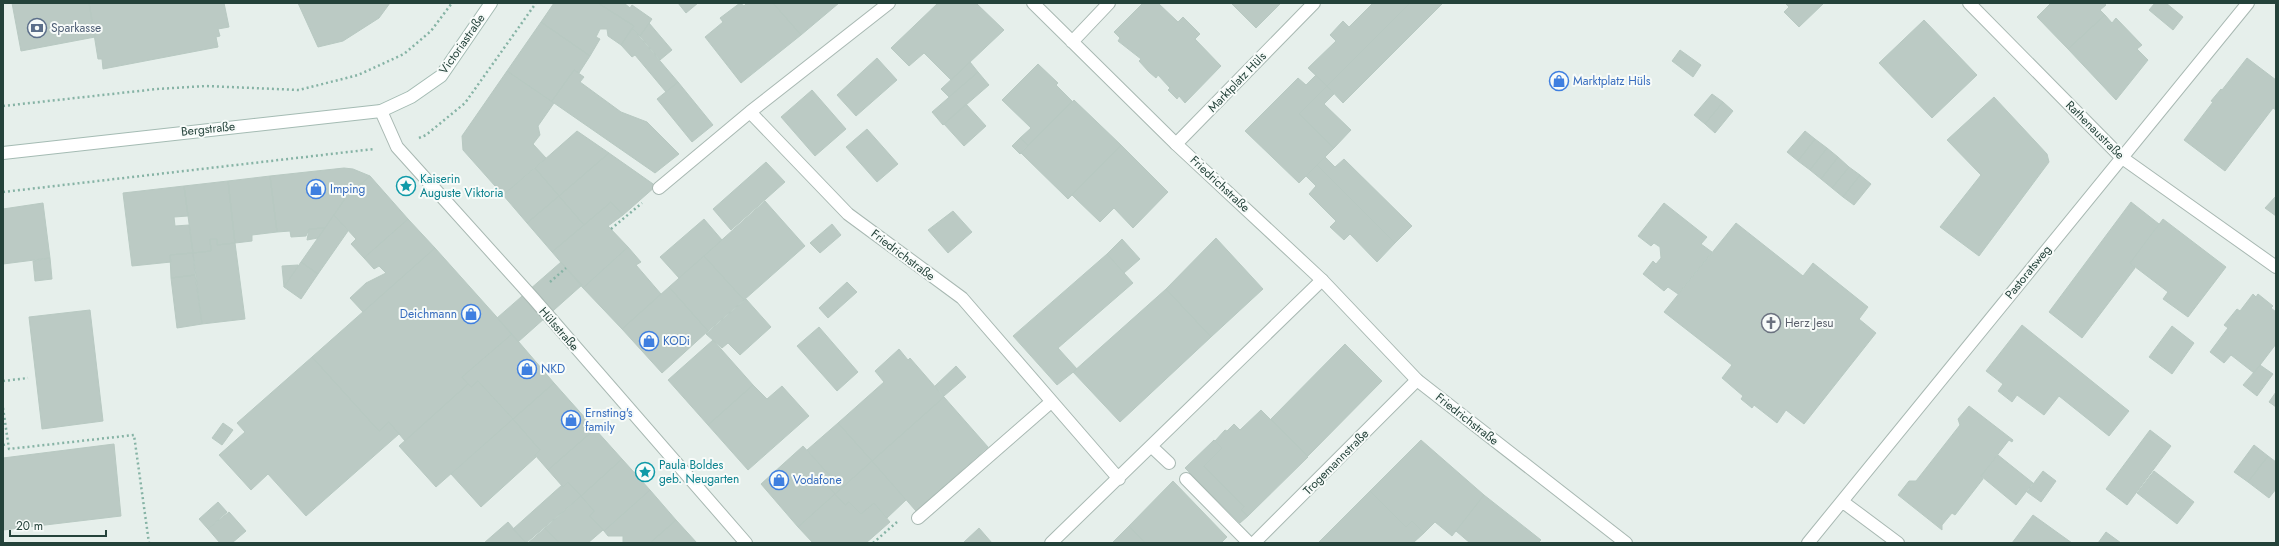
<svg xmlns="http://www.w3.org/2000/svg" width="2279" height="546" font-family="Jost,sans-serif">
<rect width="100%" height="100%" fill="#e6efeb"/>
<path fill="#bbcac4" stroke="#b8c9c2" d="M12 3H89L95 37 21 51Z
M89 3H224L229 27 218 29 220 36 216 37 218 47 103 69 102 59H98Z
M298 3H390L379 18 343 41 318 47Z
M554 3H598L634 26 621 45 608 36 607 29H600L596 37 600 39 590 56 541 22Z
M598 3H624L630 8 632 5 652 19 640 36 632 28 634 26Z
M678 3H698L686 13Z
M740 3 744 6 747 3H773L801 35 741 83 705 37 723 22 720 18Z
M773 3H839L801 35Z
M938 3H976L1004 30 951 80 924 53 909 66 891 48Z
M1143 3H1158L1178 22 1183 17 1200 34 1195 39 1221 66 1185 103 1179 96 1177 99 1168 90 1170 88 1158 75 1156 78 1149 72 1139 61 1141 59 1118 41 1120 38 1114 32Z
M1231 3H1281L1256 28Z
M1373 3H1410L1327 86 1308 68 1336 41 1330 35 1343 21 1349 27Z
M1410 3H1443L1343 103 1327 86Z
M1785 3H1824L1799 27 1784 12 1789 7Z
M2051 3H2104L2106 5 2100 10 2105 15 2068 49 2037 17Z
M2155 3H2166L2183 17 2173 30 2149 10Z
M2105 15 2112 23 2116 18 2142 45 2137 49 2148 60 2116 100 2068 49Z
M1924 20 1977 75 1932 118 1879 63Z
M541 22 590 56 579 73 574 70 552 101 554 103 507 71Z
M649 23 672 50 660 60 640 36Z
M632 28 678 82 666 92 635 55 632 57 621 45Z
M1680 50 1701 65 1693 77 1672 61Z
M877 58 897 80 856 116 837 95Z
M2247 58 2276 80V110L2273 108 2225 171 2184 140 2213 102 2211 101 2221 89 2222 90Z
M970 62 978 72 949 97 941 89Z
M1038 64 1058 83 1056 85 1072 101 1028 145 1020 138 1031 128 1002 100Z
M574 70 584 77 580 82 621 112 647 122 679 154 655 173 554 103 552 101Z
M507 71 554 103 538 126 540 135 533 144 546 158 503 195 463 150 462 136Z
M978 72 989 85 943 125 932 112Z
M1316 75 1327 86 1299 114 1334 148 1299 183 1245 131 1298 78 1306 85Z
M678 82 713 125 692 142 657 99Z
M1327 86 1334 94 1324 104 1351 130 1334 148 1299 114Z
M812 90 846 129 815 156 781 117Z
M1712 94 1723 102 1705 124 1694 115Z
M1994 97 2047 154 2049 162 1979 256 1940 227 1981 175 1947 140Z
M1074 100 1121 145 1068 199 1021 153Z
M1723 102 1733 111 1715 133 1705 124Z
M966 104 986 126 964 146 944 124Z
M867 129 898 164 877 182 846 147Z
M577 131 609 153 559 196 535 168Z
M1805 131 1815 139 1798 161 1787 152Z
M1020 138 1028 145 1020 154 1012 146Z
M1815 139 1827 148 1810 170 1798 161Z
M1121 145 1168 192 1133 228 1114 208 1100 222 1072 195Z
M1827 148 1838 157 1821 179 1810 170Z
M609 153 656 186 623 215 611 202 584 225 559 196Z
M1325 157 1335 167 1344 159 1412 226 1395 243 1317 165Z
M1838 157 1849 167 1832 188 1821 179Z
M766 162 785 182 731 230 713 209Z
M1317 165 1395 243 1377 262 1350 234 1344 240 1330 227 1336 221 1309 194 1316 186 1306 176Z
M1849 167 1860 175 1843 197 1832 188Z
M344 168 353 169 370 176 346 197 325 228 309 229 306 236 291 237 290 231 277 232 270 176Z
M535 168 559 196 527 223 503 195Z
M1860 175 1871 184 1854 205 1843 197Z
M270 176 277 232 252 235V241L235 243 228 181Z
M370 176 408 219 364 258 351 244 356 239 334 215 346 197Z
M228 181 235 243 217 245V239H210L211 251 193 253 184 186Z
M184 186 188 216 174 217 175 226 189 225 193 253 170 255 171 262 132 266 123 193Z
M559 196 584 225 552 252 527 223Z
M2276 196V216L2265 208Z
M765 201 805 246 744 300 704 256Z
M611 202 623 215 608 226 628 247 583 288 552 252Z
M2131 202 2159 224 2130 263 2135 268 2082 338 2049 312Z
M43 203 50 258 3 264V209Z
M1664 203 1707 237 1701 244 1712 252 1678 294 1668 287 1664 291 1643 274 1653 261 1656 264 1661 258 1660 247 1654 243 1651 246 1638 236Z
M953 211 972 232 948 253 928 230Z
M334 215 348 231 318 274 301 262Z
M408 219 435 248 363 312 350 298 366 283 386 273 379 266 374 269 364 258Z
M704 219 722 240 679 278 660 257Z
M2163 219 2226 267 2188 317 2163 299 2168 292 2130 263Z
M1736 223 1803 276 1813 263 1868 307 1859 319 1876 333 1804 424 1786 410 1777 423 1754 405 1752 408 1741 399 1743 396 1722 378 1732 365 1664 312Z
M832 224 841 235 820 253 810 243Z
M325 228 318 238 307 240 309 229Z
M1216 238 1263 289 1211 337 1166 289Z
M210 239H217V245L235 243 245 319 202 324 193 253 211 251Z
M1122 239 1140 259 1124 273 1107 254Z
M628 247 641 262 636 265 661 294 622 329 583 288Z
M435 248 512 334 462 377 468 384 405 441 389 422 379 431 312 357Z
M193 253 195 275 171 278 170 255Z
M1107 254 1133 283 1058 348 1077 369 1057 385 1013 336Z
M704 256 744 300 708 331 669 287Z
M50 258 52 279 35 281 33 261Z
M301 262 318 274 301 299 284 287Z
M561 262 582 285 518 342 497 318Z
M298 265V266L284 287 282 266Z
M195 275 202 324 177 328 171 278Z
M847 282 857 292 828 318 819 308Z
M669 287 708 331 662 373 622 329Z
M1166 289 1211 337 1120 422 1073 372Z
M2253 294 2256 297 2258 294 2273 306 2271 308 2276 312V344L2254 373 2231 355 2224 363 2210 352 2228 328 2224 325 2237 309 2240 311Z
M746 299 771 327 740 355 728 343 722 348 706 334Z
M90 310 103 421 42 429 29 317Z
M2022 325 2129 411 2109 436 2059 396 2044 415 2017 395 2012 402 1998 391 2003 384 1986 371Z
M2172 326 2194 343 2172 374 2149 357Z
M819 327 858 372 837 391 797 346Z
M512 334 554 383 513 419 478 381 471 387 462 377Z
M713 340 753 385 708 425 668 380Z
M1345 344 1382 381 1308 456 1271 419Z
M899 349 908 360 910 358 944 397 872 461 838 423 884 382 875 371Z
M312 357 379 431 389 422 399 434 306 516 268 474 251 490 219 455 245 432 237 423Z
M2260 365 2273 374 2257 396 2243 385Z
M956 366 966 377 944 396 935 386Z
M478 381 513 419 436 487 399 446 468 384 471 387Z
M554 383 595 429 548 470 535 455 540 450 513 419Z
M753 385 767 399 782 386 809 416 748 470 708 425Z
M2276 392V407L2269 402Z
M944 397 988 447 916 511 872 461Z
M1969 406 2013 440 2012 442 2009 440 1981 476 1983 479 1955 515 1952 513 1942 525V530L1898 495 1909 481H1916L1960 425 1958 419Z
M1261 410 1308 457 1248 516 1241 510 1244 507 1204 466 1222 448 1215 441 1225 430 1227 431 1234 424 1240 430Z
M513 419 540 450 535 455 536 457 481 507 451 474Z
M223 423 233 430 222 445 212 438Z
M838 423 872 461 835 494 824 482 830 476 807 450Z
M595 429 622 459 581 496 568 482 563 487 548 470Z
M2150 430 2171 446 2127 505 2106 489Z
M1214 440 1222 448 1204 466 1244 507 1241 510 1248 516 1240 523 1185 468Z
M1421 440 1484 495 1452 536 1435 522 1424 533 1412 521 1406 527 1370 491Z
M114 444 121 516 3 530V458Z
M2254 445 2268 456 2248 482 2234 472Z
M803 446 830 476 824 482 835 494 798 527 761 484Z
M1998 455 2033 483 2016 505 1981 476Z
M2268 456 2276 462V489L2269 498 2248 482Z
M622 459 650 490 604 531 590 516 594 511 581 496Z
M872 461 906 500 887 518 874 503 861 514 849 502 845 505 835 494Z
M2043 471 2056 481 2041 502 2027 492Z
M2154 471 2194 502 2177 524 2137 493Z
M1173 481 1227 537 1221 543H1145L1129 526Z
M568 482 581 496 526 543 513 529 562 485 563 487Z
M650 490 676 520 650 543H623V536H608L604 531Z
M1370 491 1406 527 1412 521 1424 533 1413 543H1318Z
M835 494 845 505 849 502 861 514 874 503 890 522 866 543H813L798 527Z
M1484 495 1541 540 1538 543H1470L1456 531Z
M581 496 594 511 590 516 603 530 588 543H559L545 528Z
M218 502 227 512 208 529 199 519Z
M229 512 246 531 232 543H220L208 529Z
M2033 515 2072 543H2012Z
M676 520 697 543H650Z
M508 522 526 543H484Z
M1129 526 1145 543H1112Z
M545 528 559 543H528Z
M979 528 992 543H963Z
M2106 532 2121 543H2098Z"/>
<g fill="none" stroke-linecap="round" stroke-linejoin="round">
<g stroke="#a8b8b2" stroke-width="14">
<path id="service" d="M750 112 848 214 962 298 1119 479
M1176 144 1314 3
M659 188 750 112 889 3
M1152 447 1169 463
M1186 479 1249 543
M918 518 1051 402
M1051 543 1322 280"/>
</g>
<g stroke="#a8b8b2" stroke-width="14">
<path id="pedestrian" d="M381 111 397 147 533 298 746 543
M1254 543 1417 380"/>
</g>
<g stroke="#a8b8b2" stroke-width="14">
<path id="minor" d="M1033 3 1176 144 1322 280 1417 380 1626 543
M1969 3 2121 157 2276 267
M1072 42 1109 3
M1843 502 1898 543
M1808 543 2248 3"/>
</g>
<g stroke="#a4bbb3" stroke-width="14">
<path id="secondary" d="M3 153 381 111 411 97 441 76 491 3"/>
</g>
<path stroke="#86b3a5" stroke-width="2.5" stroke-dasharray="2 3" stroke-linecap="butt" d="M3 106 157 89 206 86 299 90 358 75 404 54 431 31 452 3
M419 138 426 135 465 103 536 3
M3 192 374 149
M611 229 642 203
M550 282 566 268
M3 381 28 378
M3 408 9 449 134 435 149 543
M3 445 8 444
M873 543 897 522"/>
<use href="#service" stroke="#fff" stroke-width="12"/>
<use href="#pedestrian" stroke="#fff" stroke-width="12"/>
<use href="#minor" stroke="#fff" stroke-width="12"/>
<use href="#secondary" stroke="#fff" stroke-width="12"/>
</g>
<defs>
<g id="bank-ring" transform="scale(1)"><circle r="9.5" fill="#f7fbf9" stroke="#5c6f8a" stroke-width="1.5"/><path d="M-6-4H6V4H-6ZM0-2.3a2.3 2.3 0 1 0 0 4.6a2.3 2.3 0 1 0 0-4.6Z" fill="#5c6f8a"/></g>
<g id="shop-ring" transform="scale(1)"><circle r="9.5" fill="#f7fbf9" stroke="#3f7fe0" stroke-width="1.5"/><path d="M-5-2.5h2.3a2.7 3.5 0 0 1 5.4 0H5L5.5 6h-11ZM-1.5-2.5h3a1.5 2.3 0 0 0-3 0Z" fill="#3f7fe0"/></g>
<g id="sight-ring" transform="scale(1)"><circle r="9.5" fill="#f7fbf9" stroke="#0f9aa8" stroke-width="1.5"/><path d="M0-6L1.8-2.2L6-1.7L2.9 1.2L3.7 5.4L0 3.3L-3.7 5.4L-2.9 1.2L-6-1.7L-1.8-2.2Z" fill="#0f9aa8"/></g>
<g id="church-ring" transform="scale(1)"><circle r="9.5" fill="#f7fbf9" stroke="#6b7280" stroke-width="1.5"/><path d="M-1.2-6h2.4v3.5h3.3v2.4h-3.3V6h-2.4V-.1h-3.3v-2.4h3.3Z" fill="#6b7280"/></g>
</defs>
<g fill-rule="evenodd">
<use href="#bank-ring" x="37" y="28"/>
<use href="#shop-ring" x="1559" y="81"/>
<use href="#sight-ring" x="406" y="186"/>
<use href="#shop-ring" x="316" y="189"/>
<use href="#shop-ring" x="471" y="314"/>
<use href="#church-ring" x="1771" y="323"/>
<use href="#shop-ring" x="649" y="341"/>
<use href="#shop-ring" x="527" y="369"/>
<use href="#shop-ring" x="571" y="420"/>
<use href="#sight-ring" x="645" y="472"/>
<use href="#shop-ring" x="779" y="480"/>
</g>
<g text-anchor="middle" stroke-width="4" stroke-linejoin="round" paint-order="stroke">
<g font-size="12" fill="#4e5e75" stroke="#f7fbf9" text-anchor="start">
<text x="51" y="32">Sparkasse</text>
</g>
<g font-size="12" fill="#24423a" stroke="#f7fbf9">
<text transform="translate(462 44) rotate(-55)" y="4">Victoriastraße</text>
<text transform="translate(1237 82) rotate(-46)" y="4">Marktplatz Hüls</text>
<text transform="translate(208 129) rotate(-6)" y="4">Bergstraße</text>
<text transform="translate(2095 130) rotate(45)" y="4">Rathenaustraße</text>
<text transform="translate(1220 184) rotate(43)" y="4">Friedrichstraße</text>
<text transform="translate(903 255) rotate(37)" y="4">Friedrichstraße</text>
<text transform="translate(2028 272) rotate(-51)" y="4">Pastoratsweg</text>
<text transform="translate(559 329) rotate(49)" y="4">Hülsstraße</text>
<text transform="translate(1467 419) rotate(38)" y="4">Friedrichstraße</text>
<text transform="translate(1336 462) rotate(-45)" y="4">Trogemannstraße</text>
</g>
<g font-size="12" fill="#366cbe" stroke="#f7fbf9" text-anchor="start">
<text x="1573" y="85">Marktplatz Hüls</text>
<text x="330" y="193">Imping</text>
<text x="457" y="318" text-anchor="end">Deichmann</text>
<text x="663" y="345">KODi</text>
<text x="541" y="373">NKD</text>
<text x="585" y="417">Ernsting's<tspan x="585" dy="14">family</tspan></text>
<text x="793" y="484">Vodafone</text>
</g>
<g font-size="12" fill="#0d838f" stroke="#f7fbf9" text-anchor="start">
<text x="420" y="183">Kaiserin<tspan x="420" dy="14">Auguste Viktoria</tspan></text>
<text x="659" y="469">Paula Boldes<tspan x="659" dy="14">geb. Neugarten</tspan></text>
</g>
<g font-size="12" fill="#5b616d" stroke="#f7fbf9" text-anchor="start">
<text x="1785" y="327">Herz Jesu</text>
</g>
</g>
<rect width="2279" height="546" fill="none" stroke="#24423a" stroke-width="8"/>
<path d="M10 530v6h96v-6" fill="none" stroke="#24423a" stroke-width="2"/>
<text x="16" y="530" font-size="12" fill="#24423a" stroke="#f7fbf9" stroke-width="3" paint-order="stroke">20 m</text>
</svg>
